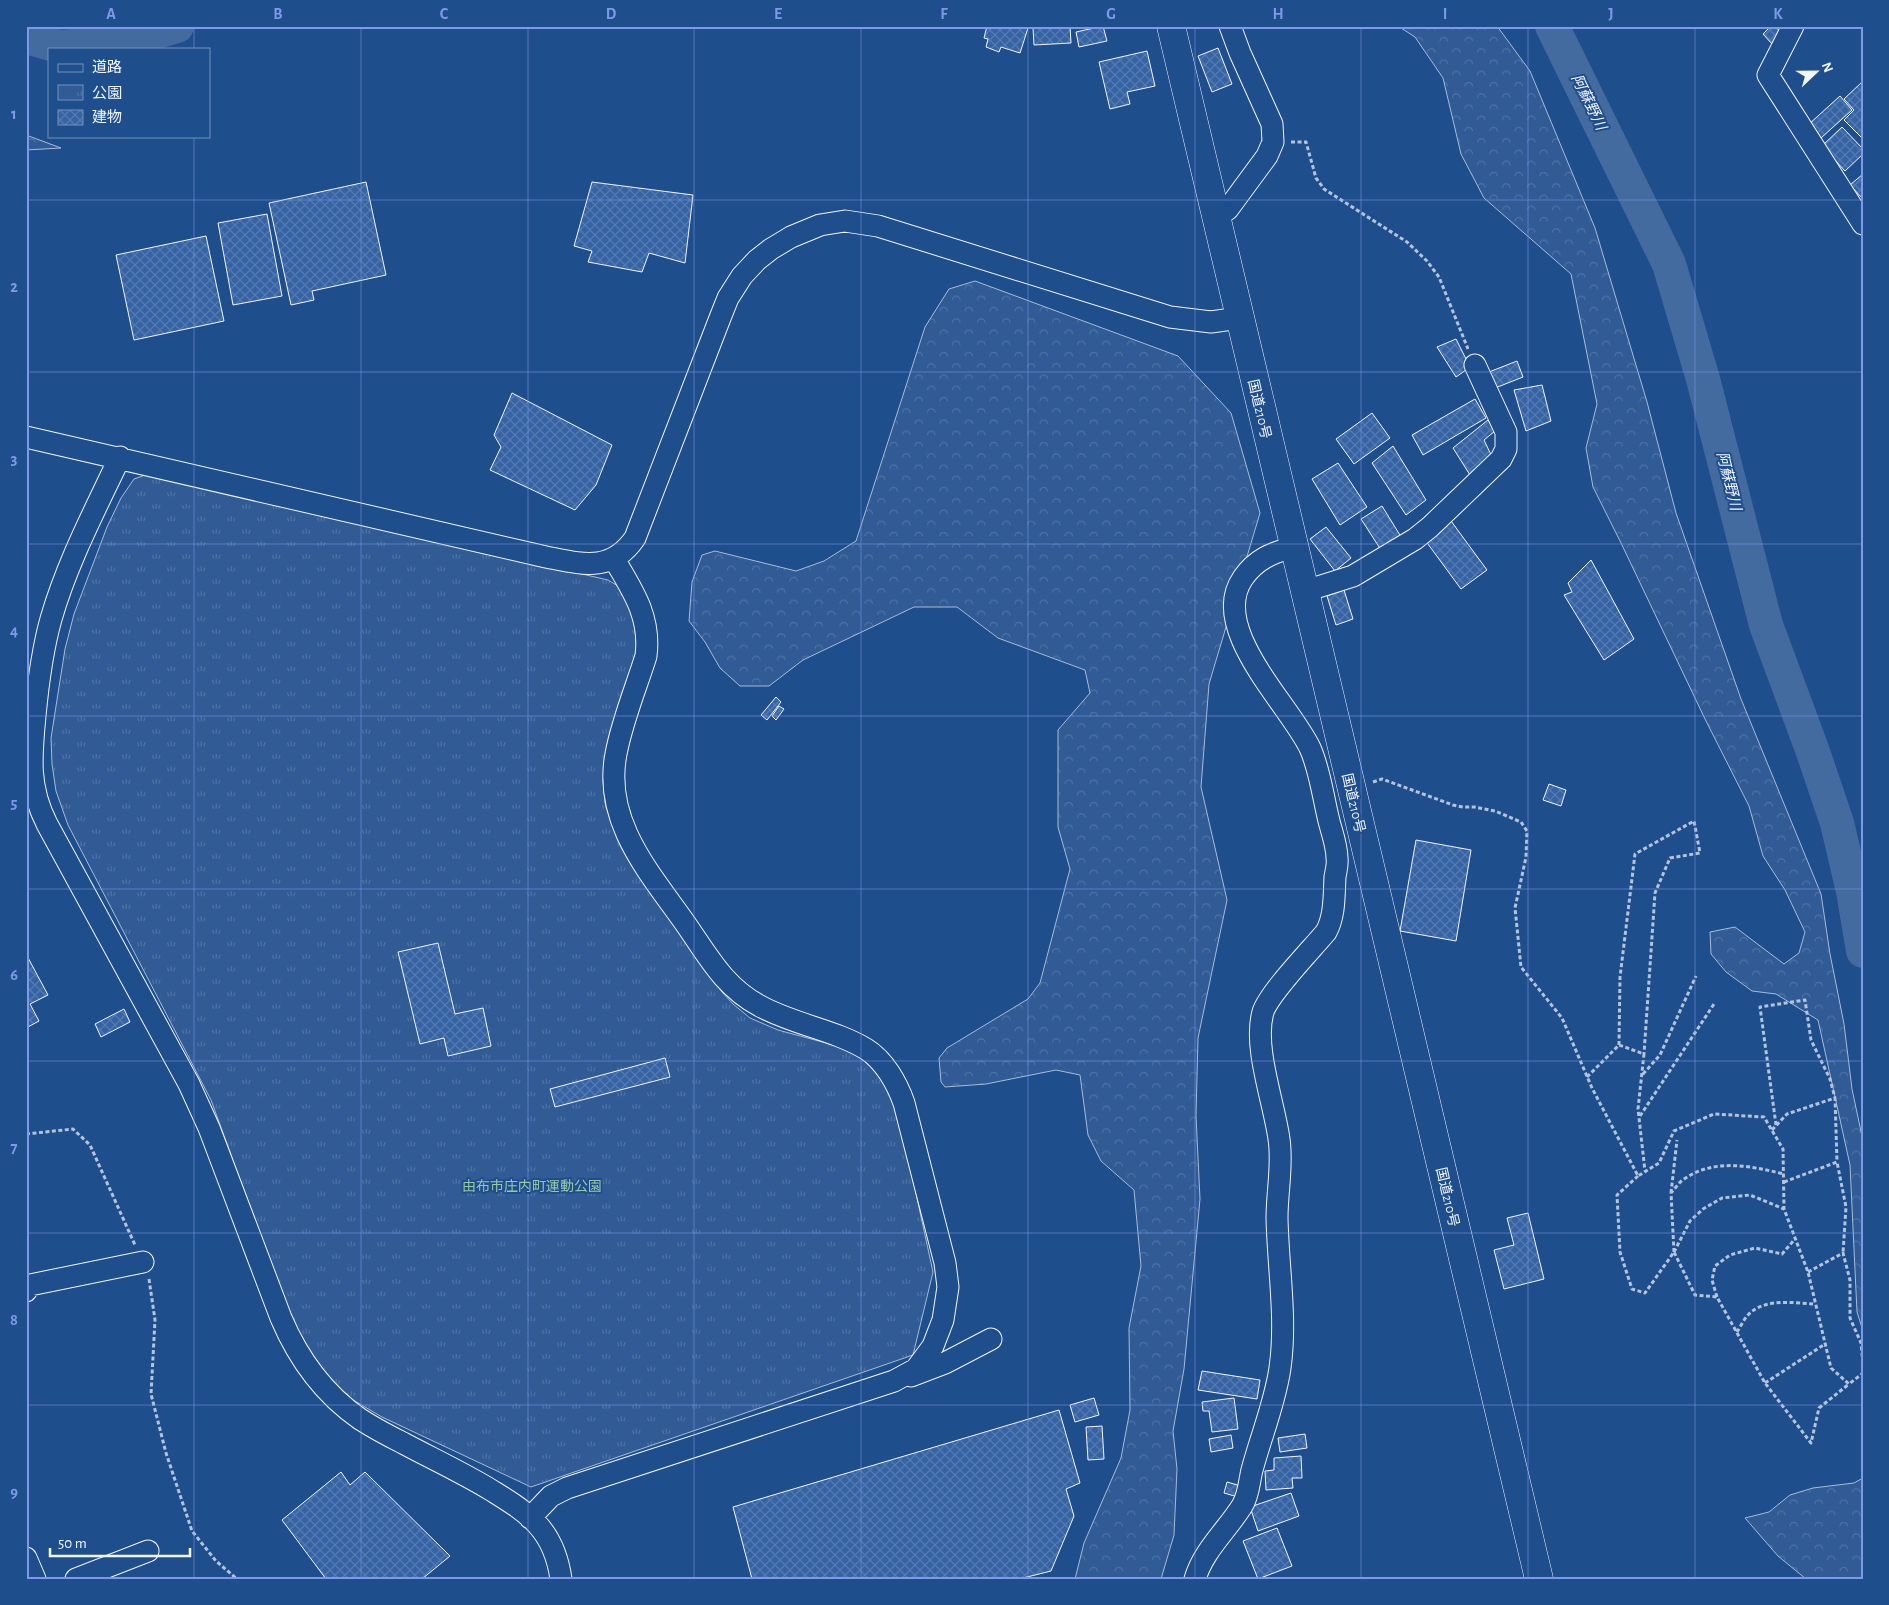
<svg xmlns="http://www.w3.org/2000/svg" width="1889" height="1605" font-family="'Alegreya Sans','Noto Sans JP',sans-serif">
<defs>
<pattern id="forest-crowns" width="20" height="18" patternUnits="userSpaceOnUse" patternTransform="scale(1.25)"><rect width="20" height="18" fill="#305b95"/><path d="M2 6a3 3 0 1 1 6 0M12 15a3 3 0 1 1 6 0" fill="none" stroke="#4e73a5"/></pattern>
<pattern id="park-tufts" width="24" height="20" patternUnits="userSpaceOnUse" patternTransform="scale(1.25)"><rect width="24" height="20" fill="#305b95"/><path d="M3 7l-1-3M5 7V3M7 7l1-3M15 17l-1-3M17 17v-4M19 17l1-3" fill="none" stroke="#4e73a5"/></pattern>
<pattern id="building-cross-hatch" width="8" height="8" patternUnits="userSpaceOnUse" patternTransform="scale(1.25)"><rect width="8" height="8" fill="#3563a3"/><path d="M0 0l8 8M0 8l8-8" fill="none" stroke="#537ab1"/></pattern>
</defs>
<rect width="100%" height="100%" fill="#1f4e8c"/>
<path fill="url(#forest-crowns)" stroke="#a8bbd7" d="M1398 26H1497L1530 71 1595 228 1647 402 1676 513 1741 699 1821 894 1830 954 1844 1024 1852 1089 1863 1141V1331L1857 1312 1850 1165 1818 1020 1776 994 1752 991 1726 972 1711 954 1710 932 1735 927 1784 964 1799 953 1805 932 1785 890 1763 856 1749 806 1705 719 1621 543 1593 487 1586 448 1597 404 1571 274 1484 198 1461 154 1443 78 1415 37Z
M26 135 61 148 26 150Z
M975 281 1178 356 1231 413 1260 513 1209 684 1201 787 1227 900 1198 1038 1196 1116 1200 1199 1184 1369 1173 1431 1177 1469 1174 1535 1161 1579H1075L1084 1543 1121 1458 1130 1410 1129 1328 1141 1266 1134 1190 1101 1161 1088 1135 1080 1075 1056 1070 986 1084 945 1087 941 1082 939 1058 947 1048 1028 999 1040 983 1070 869 1058 827V730L1090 693 1085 670 998 638 957 607H914L803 660 769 686H740L720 668 705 642 689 621 692 582 702 555 715 551 796 571 824 561 856 541 925 327 949 289Z
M1863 1478V1579H1806L1778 1556 1745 1518 1769 1512 1790 1495 1813 1488 1854 1483Z"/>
<path fill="url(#park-tufts)" stroke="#a8bbd7" d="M148 474 608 580 618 586 634 610 637 653 611 731 605 758 603 781 605 803 612 825 624 849 722 992 733 1004 750 1018 778 1030 852 1050 870 1066 887 1087 897 1106 933 1272 913 1355 531 1487 382 1417 353 1400 330 1379 311 1356 294 1327 211 1100 68 825 56 791 52 764 51 738 65 649 74 614 107 527 121 498 134 479Z"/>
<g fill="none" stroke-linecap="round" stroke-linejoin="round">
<path stroke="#446ba0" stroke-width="34" d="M1552 26 1669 264 1703 379 1766 625 1813 752 1837 823 1853 891 1863 951
M26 37 61 47 131 40 177 26"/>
</g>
<path fill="url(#building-cross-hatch)" stroke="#f2f6ff" d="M987 26H1023L1028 28 1020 53 1001 47 999 52 986 47 988 39 984 38Z
M1070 26 1071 43 1034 45 1033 28Z
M1103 26 1107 41 1079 47 1076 32Z
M1771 26H1775L1782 34 1772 44 1763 34Z
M1218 48 1232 84 1212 92 1198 56Z
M1147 51 1155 86 1127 92 1130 104 1110 109 1099 62Z
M1862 82H1863V139L1844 120 1854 110 1844 99Z
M1840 96 1852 110 1821 138 1808 125Z
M1842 127 1863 149V154L1845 171 1822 146Z
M1863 174V199L1850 185Z
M366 182 386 275 312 291 314 300 291 305 269 203Z
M592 182 693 195 685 263 649 253 642 272 588 262 592 251 574 246Z
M267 214 282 296 233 305 218 223Z
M206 236 224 321 134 340 116 255Z
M1456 339 1470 367 1456 377 1437 347Z
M1517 361 1523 377 1490 390 1484 374Z
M1542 385 1551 421 1526 431 1514 390Z
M512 393 612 445 596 485 575 510 490 470 501 447 494 435Z
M1475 399 1486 418 1423 455 1412 435Z
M1372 413 1390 438 1354 464 1336 439Z
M1488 420 1495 431 1484 440 1494 461 1470 475 1453 448Z
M1393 446 1426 500 1406 515 1372 463Z
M1338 463 1367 507 1340 525 1312 479Z
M1382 506 1403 540 1383 553 1361 519Z
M1451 521 1487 570 1461 589 1425 540Z
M1326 527 1351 558 1335 571 1310 539Z
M1591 560 1634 639 1604 660 1564 595 1572 592 1568 583Z
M1344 590 1353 619 1336 625 1327 596Z
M776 697 781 702 767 720 761 715Z
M779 706 784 709 776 720 772 716Z
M1549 784 1566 790 1561 806 1543 800Z
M1416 840 1471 850 1456 941 1400 931Z
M438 943 455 1014 483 1008 491 1046 448 1056 444 1038 420 1044 398 952Z
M26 954 48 995 30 1004 39 1021 26 1028Z
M124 1009 130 1022 101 1037 95 1024Z
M665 1058 670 1077 555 1107 550 1089Z
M1528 1213 1544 1279 1504 1289 1494 1250 1514 1245 1507 1218Z
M1202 1371 1260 1380 1257 1399 1198 1390Z
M1094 1398 1099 1415 1075 1422 1070 1405Z
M1234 1398 1238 1429 1212 1432 1209 1411H1203L1202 1402Z
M1059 1410 1080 1483 1066 1489 1074 1516 1051 1571 1019 1579H752L733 1507Z
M1102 1426 1104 1459 1088 1460 1086 1427Z
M1305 1434 1307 1448 1280 1452 1278 1438Z
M1231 1435 1233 1448 1211 1452 1209 1439Z
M1301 1456 1302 1478H1292L1293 1488 1266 1490 1265 1471 1274 1470V1458Z
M341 1472 350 1485 365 1472 450 1556 422 1579H326L282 1520Z
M1227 1482 1241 1486 1238 1497 1224 1493Z
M1291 1493 1299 1516 1258 1531 1250 1507Z
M1277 1528 1292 1566 1258 1579 1243 1541Z"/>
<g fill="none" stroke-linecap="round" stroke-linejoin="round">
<g stroke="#f2f6ff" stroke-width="23">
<path id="minor" d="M1793 26 1768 75 1863 224
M1215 218 1228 209 1267 156 1273 142 1272 124 1240 53 1230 26
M26 437 546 557C582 564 611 573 635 538L720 318 728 298 742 276 757 260 771 249 791 237 820 225 845 221 878 226 1170 317 1211 322 1239 318
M120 457C95 510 67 563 51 619 42 651 38 684 35 716 31 757 28 787 47 824L189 1084 209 1128 281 1318C298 1358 324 1394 360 1419 374 1428 389 1436 403 1443 433 1459 463 1473 491 1490 507 1500 524 1510 537 1524 551 1539 558 1558 561 1579
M1303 589 1318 587 1353 576 1415 539 1430 527 1501 459 1506 449V432L1475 365
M26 1291 30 1285 143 1262
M911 1376 945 1363 991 1339
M530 1518 551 1496 567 1488 894 1381 916 1369 933 1346 943 1320 948 1287 945 1263 904 1103C897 1083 884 1060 866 1049 835 1030 792 1024 760 1006 724 987 708 956 685 923 649 872 603 821 616 754 622 721 636 688 646 656 651 617 633 591 614 559
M26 1558 35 1579
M76 1579 148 1551
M1195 1579C1203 1551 1227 1530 1242 1506 1249 1495 1249 1482 1252 1470 1261 1436 1275 1403 1280 1368 1287 1319 1278 1267 1277 1218 1277 1191 1283 1165 1279 1139 1274 1102 1253 1047 1263 1012 1269 993 1311 950 1326 932 1335 916 1334 895 1335 877 1336 871 1338 864 1337 858 1337 846 1332 833 1329 821 1323 797 1320 770 1310 748 1289 704 1208 628 1243 578 1256 559 1272 553 1293 547"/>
</g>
<g stroke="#f2f6ff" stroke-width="29">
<path id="highway" d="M1171 26 1539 1579"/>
</g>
<path stroke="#b3c4dc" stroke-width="3" stroke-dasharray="4 2.5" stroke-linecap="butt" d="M1291 142H1306L1316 178 1324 189 1407 242 1427 261 1439 277 1468 349
M1373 782 1382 779 1453 805 1463 807H1474L1495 811 1521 822 1527 831 1526 857 1515 908 1521 967 1562 1018 1592 1088 1638 1176 1659 1163 1674 1131 1714 1114 1764 1117 1783 1149 1784 1209 1808 1272 1831 1368 1849 1384 1863 1373
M1619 1045 1620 977 1635 854 1694 821 1700 853 1670 858 1655 893 1644 1054
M1643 1074 1660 1055 1696 976
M1587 1077 1619 1045 1644 1054 1638 1109 1645 1171
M1640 1116 1714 1004
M1776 1125 1760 1007 1805 1000 1811 1040 1830 1079 1835 1098
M1772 1130 1787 1114 1835 1098 1837 1162
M26 1134 73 1129 90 1145 135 1245
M1638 1176 1617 1195 1620 1252 1632 1289 1645 1293 1674 1252 1695 1295 1717 1297 1765 1383 1811 1443 1819 1408 1849 1384
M1784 1182 1837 1162 1846 1207 1843 1253
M1671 1193 1677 1140
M1674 1252 1671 1193C1675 1189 1679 1182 1684 1179 1715 1158 1750 1166 1784 1174
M1674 1252 1690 1221 1703 1209 1722 1198 1750 1195 1784 1209
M1808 1272 1843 1253 1850 1280V1318L1861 1343 1863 1364
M149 1279 155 1320 151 1394 166 1453 192 1531 216 1561 237 1579
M1717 1297 1712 1280 1715 1266 1730 1255 1755 1248 1782 1254 1795 1239
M1737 1332C1741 1326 1745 1317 1750 1313 1767 1298 1794 1303 1815 1304
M1765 1383 1825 1344"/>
<use href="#minor" stroke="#1f4e8c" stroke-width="21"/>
<use href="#highway" stroke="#1f4e8c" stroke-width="28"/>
</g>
<path fill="none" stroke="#7d9aea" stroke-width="1" stroke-opacity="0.55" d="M194 26V49M361 26V1579M528 26V1579M694 26V1579M861 26V1579M1028 26V1579M1195 26V1579M1361 26V1579M1528 26V1579M1695 26V1579M194 136V1579M26 200H1863M26 372H1863M26 544H1863M26 716H1863M26 889H1863M26 1061H1863M26 1233H1863M26 1405H1863"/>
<g text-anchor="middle" stroke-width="4" stroke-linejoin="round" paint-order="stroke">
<g font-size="14" fill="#f2f6ff" stroke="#1f4e8c">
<text transform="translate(1260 409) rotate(77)" y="5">国道210号</text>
<text transform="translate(1354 803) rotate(77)" y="5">国道210号</text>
<text transform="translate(1448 1197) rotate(77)" y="5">国道210号</text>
</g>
<g font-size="14" fill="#97c8a6" stroke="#1f4e8c">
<text x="532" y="1191">由布市庄内町運動公園</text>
</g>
<g font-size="15" font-style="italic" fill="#f2f6ff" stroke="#1f4e8c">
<text transform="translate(1589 102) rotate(64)" y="5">阿蘇野川</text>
<text transform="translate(1729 481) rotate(76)" y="5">阿蘇野川</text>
</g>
</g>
<rect width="1889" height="1605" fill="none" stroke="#1f4e8c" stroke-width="55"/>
<rect x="48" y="48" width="162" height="90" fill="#1f4e8c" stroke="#7391ba"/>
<rect x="58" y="64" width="25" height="8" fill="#1f4e8c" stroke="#7391ba"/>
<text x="92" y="72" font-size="15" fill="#f2f6ff">道路</text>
<rect x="58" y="85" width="25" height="15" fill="url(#park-tufts)" stroke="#7391ba"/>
<text x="92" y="98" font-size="15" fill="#f2f6ff">公園</text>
<rect x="58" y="110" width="25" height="15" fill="url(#building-cross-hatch)" stroke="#7391ba"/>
<text x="92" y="122" font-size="15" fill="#f2f6ff">建物</text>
<g transform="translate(1816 72) rotate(68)" stroke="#1f4e8c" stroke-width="4" paint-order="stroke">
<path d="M0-4L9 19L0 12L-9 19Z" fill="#f2f6ff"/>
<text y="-8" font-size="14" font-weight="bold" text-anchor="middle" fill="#f2f6ff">N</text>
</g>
<path d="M50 1548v8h140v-8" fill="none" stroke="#f2f6ff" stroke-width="2.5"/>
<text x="58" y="1548" font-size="15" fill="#f2f6ff" stroke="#1f4e8c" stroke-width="4" paint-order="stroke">50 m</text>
<rect x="28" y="28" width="1834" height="1550" fill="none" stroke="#7d9aea" stroke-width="2"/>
<g font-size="16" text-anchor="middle" font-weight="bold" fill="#7d9aea">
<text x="111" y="19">A</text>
<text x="278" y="19">B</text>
<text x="444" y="19">C</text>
<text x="611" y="19">D</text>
<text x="778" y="19">E</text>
<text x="944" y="19">F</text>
<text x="1111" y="19">G</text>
<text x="1278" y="19">H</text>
<text x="1445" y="19">I</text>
<text x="1611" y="19">J</text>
<text x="1778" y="19">K</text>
<text x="14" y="119">1</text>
<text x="14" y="292">2</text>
<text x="14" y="464">3</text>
<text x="14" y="636">4</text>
<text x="14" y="808">5</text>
<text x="14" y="980">6</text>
<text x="14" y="1153">7</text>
<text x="14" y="1325">8</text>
<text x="14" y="1497">9</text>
</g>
</svg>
